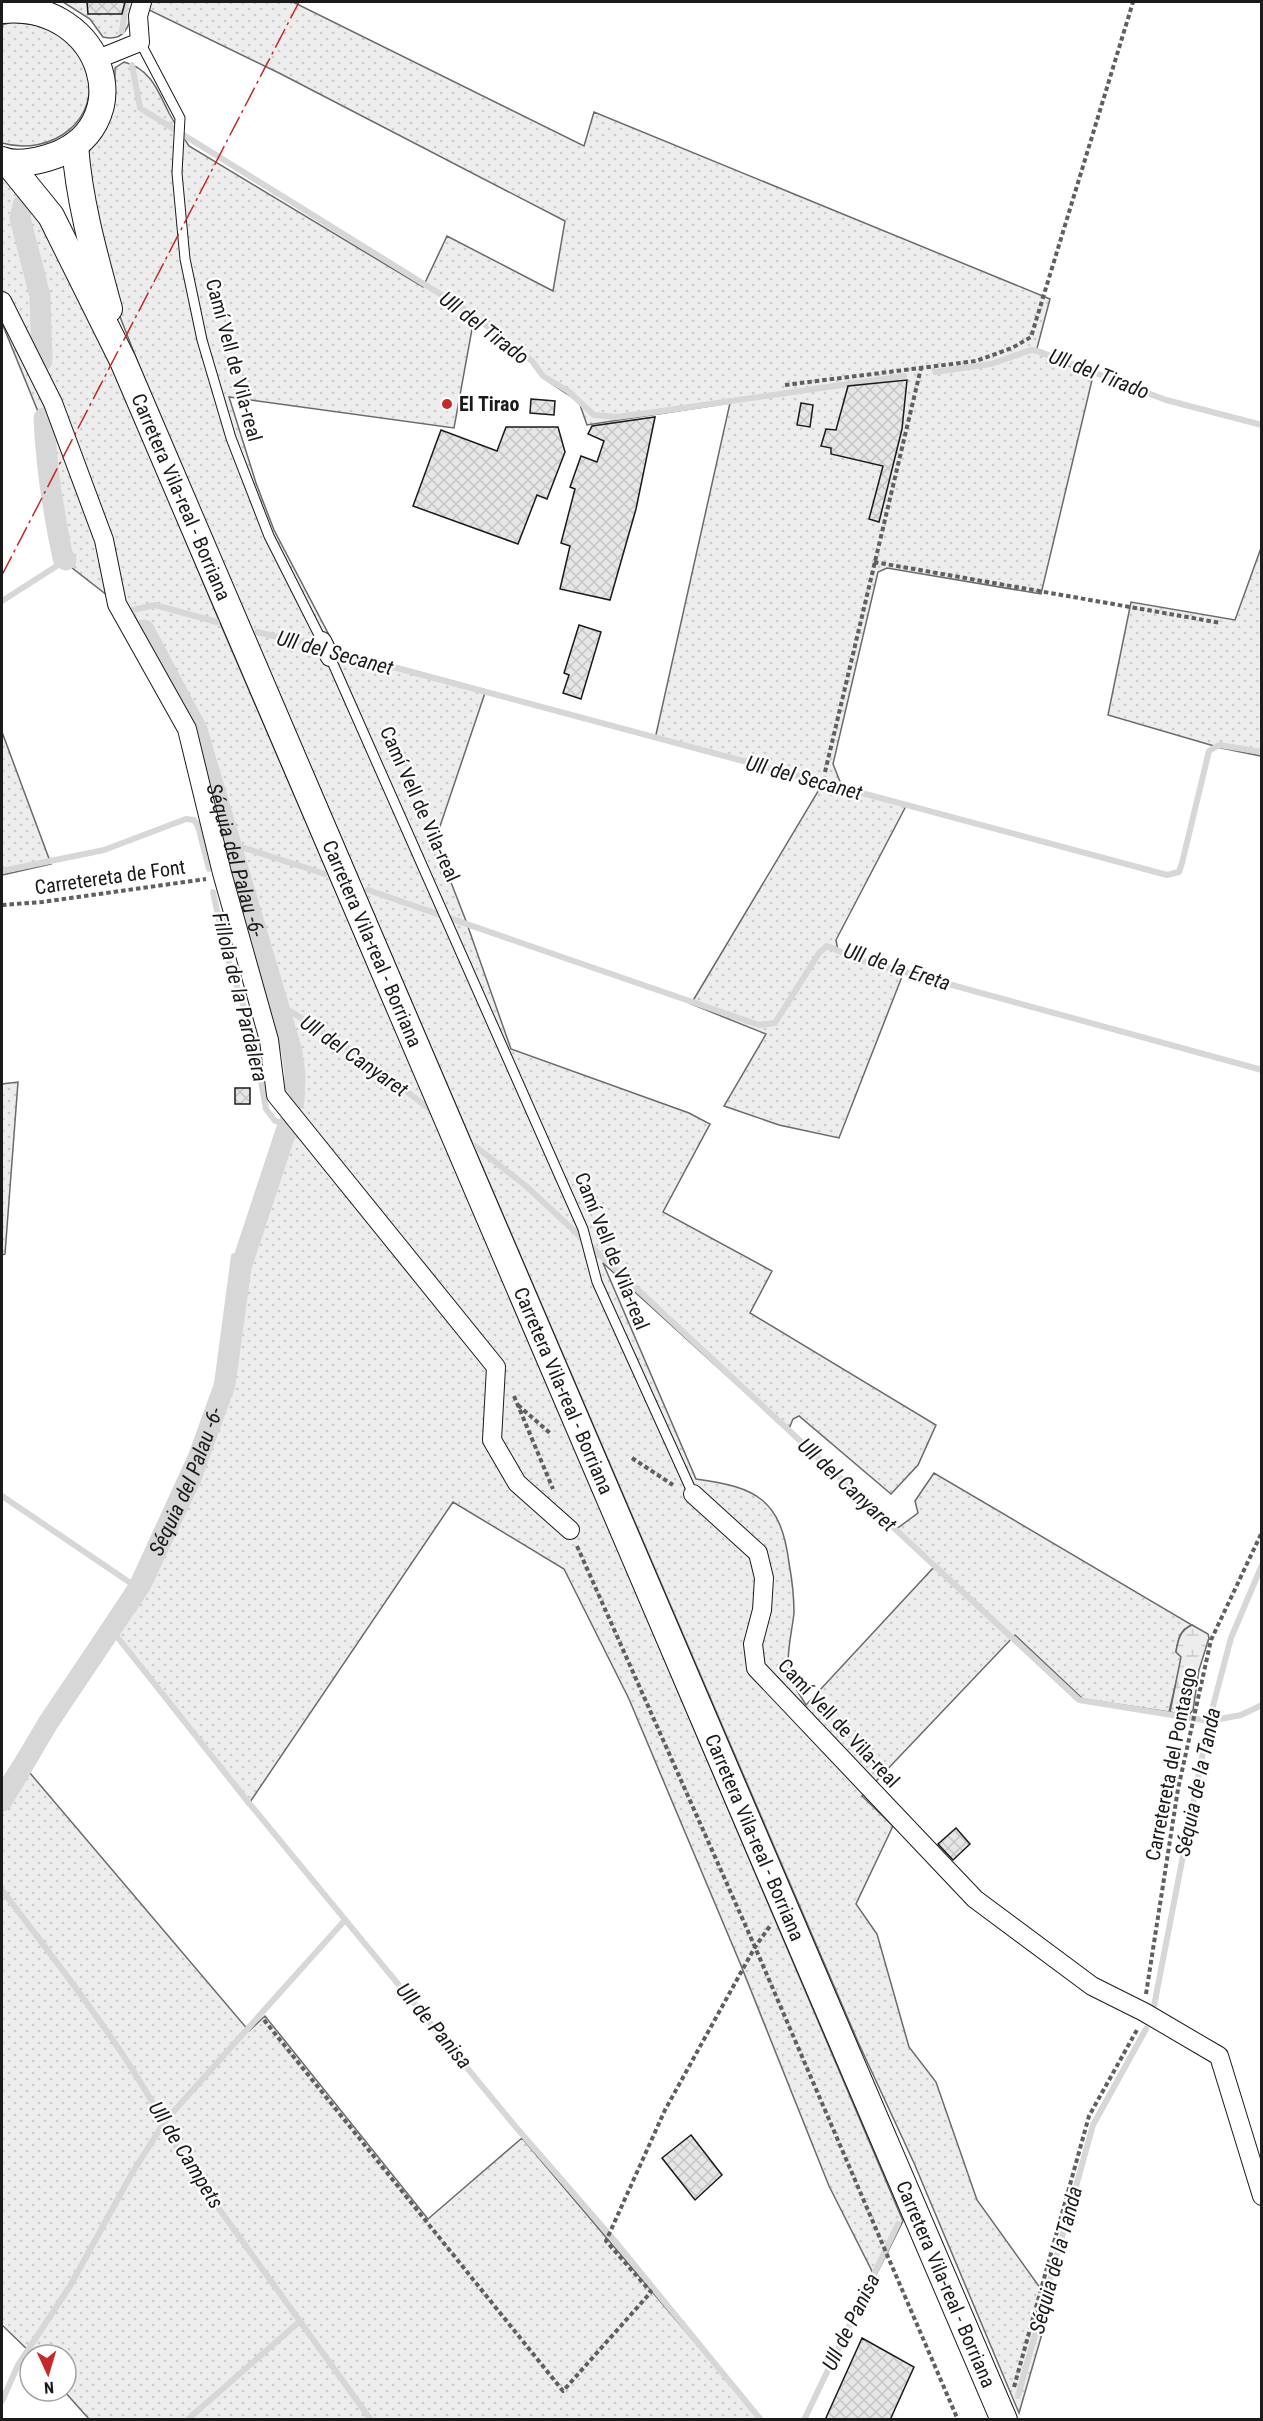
<svg xmlns="http://www.w3.org/2000/svg" width="1263" height="2421" font-family="'Roboto Condensed',sans-serif">
<defs>
<pattern id="grass-dots" width="8" height="8" patternUnits="userSpaceOnUse" patternTransform="scale(1.5)"><rect width="8" height="8" fill="#ededed"/><path d="M2 2h.1M6 6h.1" fill="none" stroke="#cbcbcb" stroke-width="1.8" stroke-linecap="round"/></pattern>
<pattern id="wetland-marsh" width="20" height="14" patternUnits="userSpaceOnUse" patternTransform="scale(1.5)"><rect width="20" height="14" fill="#ededed"/><path d="M1 5h8M5 5V1M11 12h8M15 12V8" fill="none" stroke="#cbcbcb"/></pattern>
<pattern id="building-cross-hatch" width="8" height="8" patternUnits="userSpaceOnUse" patternTransform="scale(1.5)"><rect width="8" height="8" fill="#e6e6e6"/><path d="M0 0l8 8M0 8l8-8" fill="none" stroke="#c5c5c5"/></pattern>
</defs>
<rect width="100%" height="100%" fill="#fff"/>
<path fill="url(#grass-dots)" stroke="#6a6a6a" stroke-width="1.5" d="M63 2H293L584 146 594 112 1050 299 1036 352 1093 376 1041 594 887 568 878 572 833 764 843 789 906 806 836 940 838 951 861 962 903 974 839 1138 779 1125 724 1106 766 1034 691 1004 823 783 655 739 730 403 587 425 579 402 543 378 531 362 474 318 454 428 229 397 256 483 274 530 337 650 486 690 435 841 466 921 511 1049 689 1113 710 1124 663 1212 772 1271 750 1313 936 1425 918 1465 891 1494 799 1416 793 1419 788 1431 603 1263 696 1479C756 1487 781 1499 789 1563 792 1579 794 1597 794 1613 792 1632 785 1658 790 1677 793 1686 801 1696 806 1705L934 1567 895 1530 918 1513 915 1501 934 1473 1192 1625C1179 1630 1178 1640 1176 1652L1182 1657 1169 1712 1083 1699 1015 1635 862 1796 893 1826 856 1904 877 1934 909 2047 936 2082 977 2200 1051 2303 1019 2413 914 2163 858 2042 243 609 166 434 113 299 87 155C104 124 116 104 115 68L124 62C151 69 158 91 169 113 175 124 182 135 189 146L423 287 447 236 553 291 565 221 279 73 135 3C130 22 127 43 103 37L90 19Z
M12 22 53 27C62 37 82 52 86 65 104 120 51 157 2 143V25Z
M2 174 25 194 94 322 221 625 510 1296 903 2221 875 2277 829 2186 740 1963 629 1699 564 1569 453 1502 248 1805 112 1631 143 1584 187 1494 226 1385 242 1267 289 1126 293 1076 277 1004 196 729 135 617 62 560 42 468 41 419 2 323Z
M1261 548V756L1221 748 1108 715 1131 602 1235 620Z
M2 732 51 864 2 875Z
M18 1082 5 1254 2 1255V1084Z
M24 1766 249 2031 265 2016 428 2219 522 2138 760 2419H89L64 2391 66 2355H33L2 2325V1806Z"/>
<path fill="url(#wetland-marsh)" stroke="#6a6a6a" stroke-width="1.5" d="M1192 1625 1208 1634 1209 1638 1199 1670 1193 1710 1188 1716 1170 1712 1181 1657 1176 1652C1178 1640 1180 1630 1192 1625Z"/>
<g fill="none" stroke-linecap="round" stroke-linejoin="round">
<path stroke="#d7d7d7" stroke-width="6" d="M122 31 126 2
M132 65 140 108 466 310 532 361 543 376 568 391 594 415 616 417 655 412 904 376
M935 372 991 364 1031 350 1038 351 1166 400 1262 425
M2 601 66 560
M133 610 155 605 217 622
M257 632 320 647
M330 650 1167 875 1179 872 1182 863 1209 751 1219 745 1262 752
M232 844 325 874
M2 871 104 850 186 819 194 820 198 826 209 869
M368 890 759 1025 775 1023 819 953 827 946 861 960 1262 1070
M213 892 227 956 259 1054 260 1076 266 1109 275 1121 288 1125
M279 1004 365 1059 428 1108
M475 1146 526 1186 1079 1700 1209 1721 1241 1715 1262 1705
M2 1496 132 1584
M111 1629 249 1803 515 2126 614 2240 761 2420
M2 1784 132 1584 193 1451 217 1384 234 1256
M2 1890C66 1975 135 2060 181 2156L371 2420
M1154 2006 1209 1721 1231 1638 1262 1565
M1018 2396 1093 2125 1146 2029
M2 2401 18 2365 70 2286 131 2175 165 2121 345 1920
M187 2420 299 2322
M804 2420 898 2224"/>
<g stroke="#d7d7d7" stroke-width="21">
<path d="M23 205 20 218 40 296 42 361"/>
<path d="M44 418C46 466 53 511 63 558L66 560"/>
<path id="s1" d="M144 630 197 730 292 1052 295 1075 294 1101"/>
<path id="s2" d="M2 1801 48 1723 140 1586 191 1478 225 1384 241 1267 288 1125"/>
</g>
</g>
<path fill="url(#building-cross-hatch)" stroke="#1a1a1a" stroke-width="1.5" d="M87 2H125L122 14H88Z
M907 380 902 429 879 522 869 519 883 466 831 454V448L821 446 826 429 836 430 848 386Z
M531 399 555 401 554 415 530 413Z
M801 403 813 405 810 427 797 425Z
M655 417 636 509 610 600 560 589 570 546 561 543 575 489 570 487 581 456 597 462 604 441 588 434 592 426Z
M506 427H558L565 452 547 499 537 495 518 544 413 506 441 430 497 451Z
M579 625 601 632 581 699 563 693 569 675 564 673Z
M235 1088H250V1104H235Z
M956 1828 970 1844 953 1860 938 1844Z
M691 2135 722 2175 695 2200 662 2158Z
M862 2338 914 2367 890 2420H825Z"/>
<g fill="none" stroke-linecap="round" stroke-linejoin="round">
<g stroke="#1a1a1a" stroke-width="11">
<path id="service" d="M140 42 180 118 177 173 185 259 202 340 231 438 269 536 322 641
M330 657 583 1229 597 1282 693 1494"/>
</g>
<g stroke="#1a1a1a" stroke-width="20">
<path id="minor" d="M98 59 140 42 138 16 142 2
M2 301 53 403 104 540 117 604 187 729 222 873 269 1040 276 1095 496 1367 492 1440 517 1483 570 1530
M322 641 330 657
M693 1494 758 1553 764 1578 762 1610 753 1644 756 1668 975 1899 1092 1986 1144 2012 1219 2056 1262 2196"/>
</g>
<g stroke="#1a1a1a" stroke-width="28">
<g id="secondary">
<path d="M2 10C105 0 143 130 47 158 33 162 14 165 2 160"/>
<path d="M75 145C79 201 94 254 109 309"/>
<path id="s3" d="M8 163 51 216 123 361 1004 2420"/>
</g>
</g>
<path stroke="#5f5f5f" stroke-width="4" stroke-dasharray="4.5 3" stroke-linecap="butt" d="M785 385 976 361 1012 348 1031 337 1133 2
M874 562 1221 623
M825 772 921 368
M2 905 42 902 206 879
M514 1396 553 1489
M518 1405 551 1434
M632 1458 673 1485
M577 1546 755 1947 958 2420
M1146 1994 1178 1789 1211 1640 1262 1532
M264 2020 563 2391 651 2292 606 2241 665 2110 755 1947 770 1926
M1014 2387 1089 2116 1138 2028"/>
<use href="#service" stroke="#fff" stroke-width="9"/>
<use href="#minor" stroke="#fff" stroke-width="18"/>
<use href="#secondary" stroke="#fff" stroke-width="26"/>
<path stroke="#c62828" stroke-width="1.5" stroke-dasharray="21 4.5 3 4.5" stroke-linecap="butt" d="M2 575 299 2"/>
</g>
<circle fill="#c62828" stroke="#fff" stroke-width="2" cx="447" cy="404" r="6"/>
<g text-anchor="middle" stroke-width="4.5" stroke-linejoin="round" paint-order="stroke">
<g font-size="20" fill="#1a1a1a" stroke="#fff">
<text transform="translate(234 360) rotate(75)" y="7">Camí Vell de Vila-real</text>
<text dy="7" stroke="none"><textPath href="#s3" startOffset="378">Carretera Vila-real - Borriana</textPath></text>
<text transform="translate(420 804) rotate(66)" y="7">Camí Vell de Vila-real</text>
<text transform="translate(110 877) rotate(-8)" y="7">Carretereta de Font</text>
<text dy="7" stroke="none"><textPath href="#s3" startOffset="864">Carretera Vila-real - Borriana</textPath></text>
<text transform="translate(612 1251) rotate(68)" y="7">Camí Vell de Vila-real</text>
<text dy="7" stroke="none"><textPath href="#s3" startOffset="1350">Carretera Vila-real - Borriana</textPath></text>
<text transform="translate(839 1723) rotate(47)" y="7">Camí Vell de Vila-real</text>
<text transform="translate(1171 1764) rotate(-79)" y="7">Carretereta del Pontasgo</text>
<text dy="7" stroke="none"><textPath href="#s3" startOffset="1836">Carretera Vila-real - Borriana</textPath></text>
<text dy="7" stroke="none"><textPath href="#s3" startOffset="2322">Carretera Vila-real - Borriana</textPath></text>
</g>
<g font-size="20" font-weight="bold" fill="#1a1a1a" stroke="#fff" text-anchor="start">
<text x="459" y="411">El Tirao</text>
</g>
<g font-size="21" font-style="italic" fill="#1a1a1a" stroke="#fff">
<text transform="translate(484 328) rotate(37)" y="7">Ull del Tirado</text>
<text transform="translate(1099 374) rotate(21)" y="7">Ull del Tirado</text>
<text transform="translate(335 653) rotate(15)" y="7">Ull del Secanet</text>
<text transform="translate(804 778) rotate(15)" y="7">Ull del Secanet</text>
<text dy="7" stroke="none"><textPath href="#s1" startOffset="249">Séquia del Palau -6-</textPath></text>
<text transform="translate(897 967) rotate(18)" y="7">Ull de la Ereta</text>
<text transform="translate(240 997) rotate(76)" y="7">Fillola de la Pardalera</text>
<text transform="translate(354 1056) rotate(35)" y="7">Ull del Canyaret</text>
<text dy="7" stroke="none"><textPath href="#s2" startOffset="370">Séquia del Palau -6-</textPath></text>
<text transform="translate(847 1485) rotate(43)" y="7">Ull del Canyaret</text>
<text transform="translate(1198 1782) rotate(-78)" y="7">Séquia de la Tanda</text>
<text transform="translate(434 2026) rotate(50)" y="7">Ull de Panisa</text>
<text transform="translate(186 2155) rotate(58)" y="7">Ull de Campets</text>
<text transform="translate(1056 2260) rotate(-75)" y="7">Séquia de la Tanda</text>
<text transform="translate(851 2322) rotate(-64)" y="7">Ull de Panisa</text>
</g>
</g>
<rect width="1263" height="2421" fill="none" stroke="#1a1a1a" stroke-width="6"/>
<g transform="translate(48 2373) rotate(176)"><circle r="28" fill="#ffffff" stroke="#a3a3a3" stroke-width="1.5"/>
<path d="M0-4.5L10 22L0 15L-10 22Z" fill="#c62828"/>
<text y="-9" font-size="16" font-weight="bold" text-anchor="middle" fill="#1a1a1a">N</text>
</g>
</svg>
